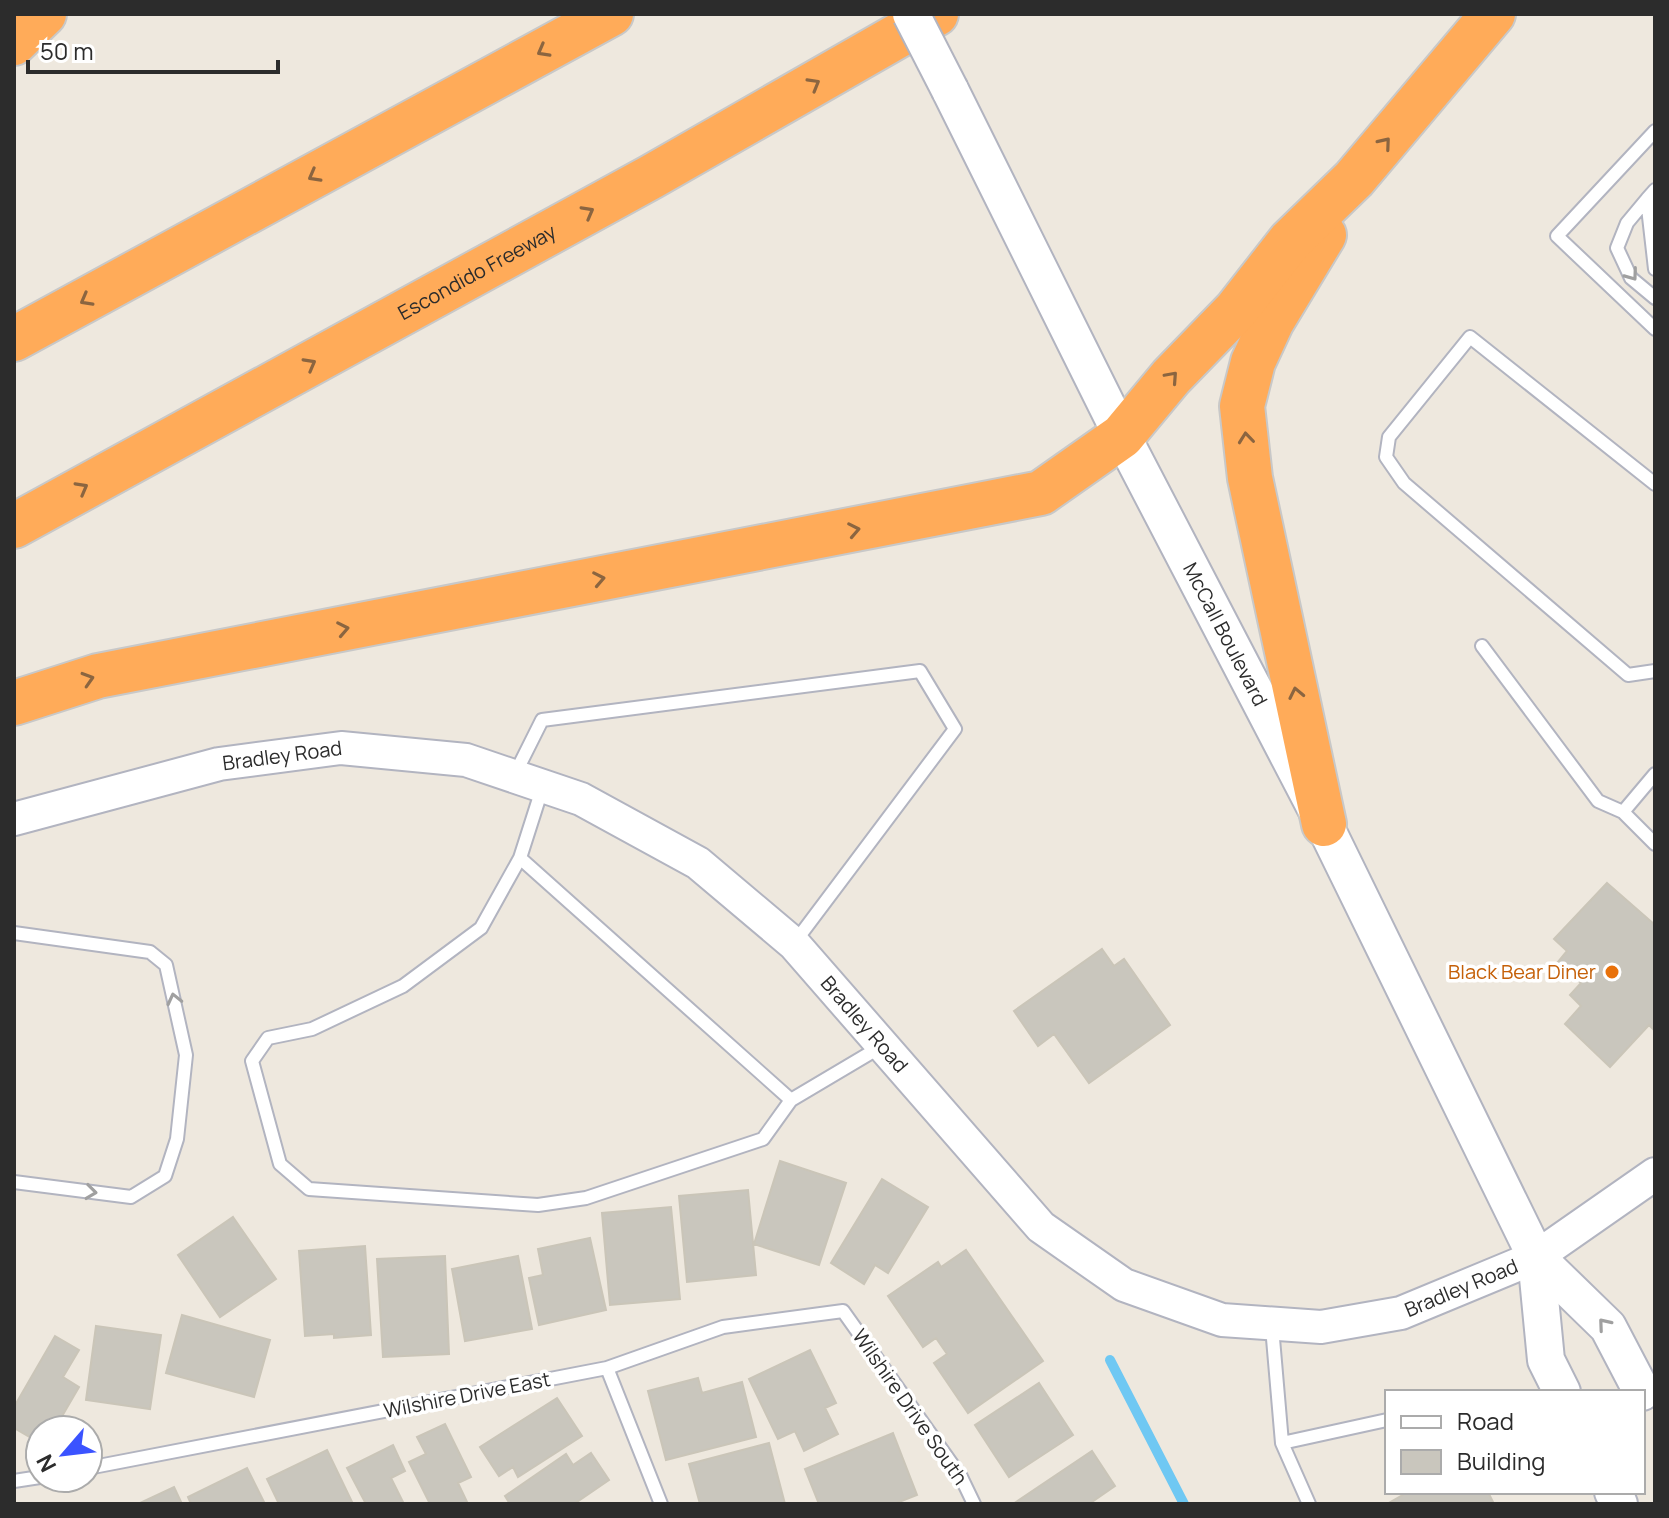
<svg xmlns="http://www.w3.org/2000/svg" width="1669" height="1518" font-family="Manrope,sans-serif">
<rect width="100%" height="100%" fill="#eee8de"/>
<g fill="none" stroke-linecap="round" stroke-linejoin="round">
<path stroke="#6fc8f3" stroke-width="10" d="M1110 1360 1184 1504"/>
</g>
<path fill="#c9c6bd" stroke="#cac5b8" stroke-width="2" d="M1607 883 1655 925V1031L1649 1025 1610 1067 1565 1024 1581 1006 1570 995 1581 983 1558 962 1567 951 1554 939Z
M1102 949 1114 966 1124 959 1170 1025 1089 1083 1054 1034 1038 1046 1014 1011Z
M780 1161 846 1183 819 1265 754 1244Z
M882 1179 928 1207 888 1273 875 1265 864 1284 831 1263Z
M748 1190 756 1275 687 1282 679 1196Z
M671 1207 680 1299 610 1305 602 1213Z
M233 1217 276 1279 220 1317 178 1255Z
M590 1238 606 1310 539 1325 529 1278 543 1275 538 1249Z
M365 1246 371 1335 334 1338V1334L305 1336 299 1251Z
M966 1250 1043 1361 968 1413 934 1363 947 1354 936 1338 923 1347 888 1296 938 1262 941 1267Z
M445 1256 449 1354 383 1357 377 1259Z
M518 1256 532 1329 465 1341 452 1269Z
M182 1315 270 1340 254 1397 166 1373Z
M96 1326 161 1335 150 1409 86 1400Z
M55 1336 79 1350 63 1377 79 1387 54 1430H40V1443L14 1428V1407Z
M810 1350 836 1403 825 1408 838 1434 804 1451 795 1431 778 1439 749 1379Z
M698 1378 702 1393 742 1382 756 1437 666 1460 648 1391Z
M1039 1383 1073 1435 1009 1477 975 1425Z
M557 1398 582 1436 518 1477 513 1467 499 1476 480 1447Z
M445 1424 471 1477 458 1483 468 1504H430L409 1462 426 1454 417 1437Z
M893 1433 917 1495 894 1504H819L805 1469Z
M769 1443 785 1504H700L689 1464Z
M393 1445 405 1471 391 1478 404 1504H366L347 1468Z
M327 1450 353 1504H279L267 1479Z
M1092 1451 1115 1486 1089 1504H1013Z
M591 1453 609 1480 574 1504H510L505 1496 566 1454 573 1465Z
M247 1468 265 1504H191L188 1497Z
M174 1487 182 1504H138Z
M1408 1492H1488L1494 1504H1387Z"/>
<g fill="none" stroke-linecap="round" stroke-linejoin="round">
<g stroke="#b2b4c0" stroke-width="16">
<path id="service" d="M1655 131 1557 236 1655 329
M1655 190 1647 199 1655 269
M1647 199 1627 223 1617 248 1631 278 1655 298
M1655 484 1470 337 1389 437 1386 457 1404 483 1628 675 1655 671
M1482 646 1598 801 1623 812
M1655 774 1623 812 1655 844
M514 776 542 720 920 671 955 729 795 942
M543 786 520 858 481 928 403 986 312 1029 268 1038 252 1061 280 1164 309 1189 538 1205 586 1198 763 1139 791 1100 882 1046
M520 858 791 1100
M14 933 150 952 166 965 186 1055 177 1139 165 1176 131 1197 14 1182
M1272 1327 1282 1443 1309 1504
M607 1368 661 1504
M1282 1443 1387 1420
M88 1468 607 1368 723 1327 843 1311 961 1477 974 1504
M14 1481 40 1477"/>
</g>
<g stroke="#b2b4c0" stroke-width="36">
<g id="tertiary">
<path id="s1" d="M14 819 219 764 341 748 466 760 581 799 698 863 794 944 1041 1227 1124 1285 1222 1320 1321 1327 1401 1313 1536 1257 1655 1174"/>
</g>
</g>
<g stroke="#b2b4c0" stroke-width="40">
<g id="secondary">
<path id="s2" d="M950 90 1122 436 1324 824 1536 1257 1608 1327 1642 1392"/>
<path d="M1536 1257 1546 1360 1562 1392"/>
<path d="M1613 1492 1619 1504"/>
</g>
</g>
<g stroke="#c8c8c8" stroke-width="48">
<g id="motorway">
<path d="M14 43 44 14"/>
<path d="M1324 235 1272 321 1253 362 1242 406 1250 478 1324 824"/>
<path d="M14 339 611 14"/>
<path id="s3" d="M14 526 651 177 936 14"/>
<path d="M14 703 98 676 1041 493 1122 436 1171 377 1236 310 1290 241 1354 179 1493 14"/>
</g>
</g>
<use href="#service" stroke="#fff" stroke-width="12"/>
<use href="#tertiary" stroke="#fff" stroke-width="32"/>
<use href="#secondary" stroke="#fff" stroke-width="36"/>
<use href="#motorway" stroke="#ffab59" stroke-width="44"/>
<g stroke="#b2b4c0" stroke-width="40" stroke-linecap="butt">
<path id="secondary-bridge" d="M911 14 950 90"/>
</g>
<use href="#secondary-bridge" stroke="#fff" stroke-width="36"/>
</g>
<defs><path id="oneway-chevron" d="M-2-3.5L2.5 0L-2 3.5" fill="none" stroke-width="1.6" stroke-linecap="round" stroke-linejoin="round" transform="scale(2)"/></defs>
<g stroke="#8b6540">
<use href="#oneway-chevron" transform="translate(543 51) rotate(151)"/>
<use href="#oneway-chevron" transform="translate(814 84) rotate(-30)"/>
<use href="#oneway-chevron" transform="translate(1385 143) rotate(-50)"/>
<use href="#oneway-chevron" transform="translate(314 176) rotate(151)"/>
<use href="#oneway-chevron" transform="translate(588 212) rotate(-29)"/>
<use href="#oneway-chevron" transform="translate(86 300) rotate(151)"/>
<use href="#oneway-chevron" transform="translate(310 364) rotate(-29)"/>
<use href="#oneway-chevron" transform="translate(1172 377) rotate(-48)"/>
<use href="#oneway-chevron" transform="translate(1246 438) rotate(-96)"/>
<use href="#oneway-chevron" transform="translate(82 488) rotate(-29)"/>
<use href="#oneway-chevron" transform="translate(854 530) rotate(-11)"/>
<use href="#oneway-chevron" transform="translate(599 579) rotate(-11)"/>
<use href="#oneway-chevron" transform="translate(343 629) rotate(-11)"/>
<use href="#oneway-chevron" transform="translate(88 679) rotate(-17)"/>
<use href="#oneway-chevron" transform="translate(1296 693) rotate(-102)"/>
</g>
<g stroke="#a0a0a0">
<use href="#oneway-chevron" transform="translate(1632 275) rotate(54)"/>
<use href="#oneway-chevron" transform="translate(174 999) rotate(-103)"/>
<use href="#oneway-chevron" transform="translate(91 1192) rotate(7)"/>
<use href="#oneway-chevron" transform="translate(1604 1324) rotate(-130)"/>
</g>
<circle fill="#e8710a" stroke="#fff" stroke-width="3" cx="1612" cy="972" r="8"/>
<g text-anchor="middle" stroke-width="7" stroke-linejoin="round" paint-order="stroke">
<g font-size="20" fill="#2c2c2c" stroke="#fff">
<text dy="7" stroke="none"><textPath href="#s3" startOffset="528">Escondido Freeway</textPath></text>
<text dy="7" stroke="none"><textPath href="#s2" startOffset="610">McCall Boulevard</textPath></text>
<text dy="7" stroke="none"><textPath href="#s1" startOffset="276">Bradley Road</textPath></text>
<text dy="7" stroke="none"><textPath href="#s1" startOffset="948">Bradley Road</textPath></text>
<text dy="7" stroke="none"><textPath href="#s1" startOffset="1668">Bradley Road</textPath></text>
<text transform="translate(467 1395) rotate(-11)" y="7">Wilshire Drive East</text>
<text transform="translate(910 1407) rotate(55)" y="7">Wilshire Drive South</text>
</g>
<g font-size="20" fill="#c56008" stroke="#fff" text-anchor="end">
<text x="1596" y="979">Black Bear Diner</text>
</g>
</g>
<rect width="1669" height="1518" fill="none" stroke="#2c2c2c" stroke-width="32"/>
<rect x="1385" y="1390" width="260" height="104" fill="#ffffff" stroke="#ababab" stroke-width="2"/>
<rect x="1401" y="1416" width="40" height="12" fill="#ffffff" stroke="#ababab" stroke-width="2"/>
<text x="1457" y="1430" font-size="24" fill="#2c2c2c">Road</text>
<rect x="1401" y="1450" width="40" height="24" fill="#c9c6bd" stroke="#ababab" stroke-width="2"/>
<text x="1457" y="1470" font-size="24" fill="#2c2c2c">Building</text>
<g transform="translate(64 1454) rotate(242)"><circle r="38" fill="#ffffff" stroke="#ababab" stroke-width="2"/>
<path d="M0-6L14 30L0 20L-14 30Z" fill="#3b53ff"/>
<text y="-12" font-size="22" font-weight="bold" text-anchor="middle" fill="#2c2c2c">N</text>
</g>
<path d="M28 60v12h250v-12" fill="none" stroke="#2c2c2c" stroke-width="4"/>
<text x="40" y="60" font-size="24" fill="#2c2c2c" stroke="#ffffff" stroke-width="6" paint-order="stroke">50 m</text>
</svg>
